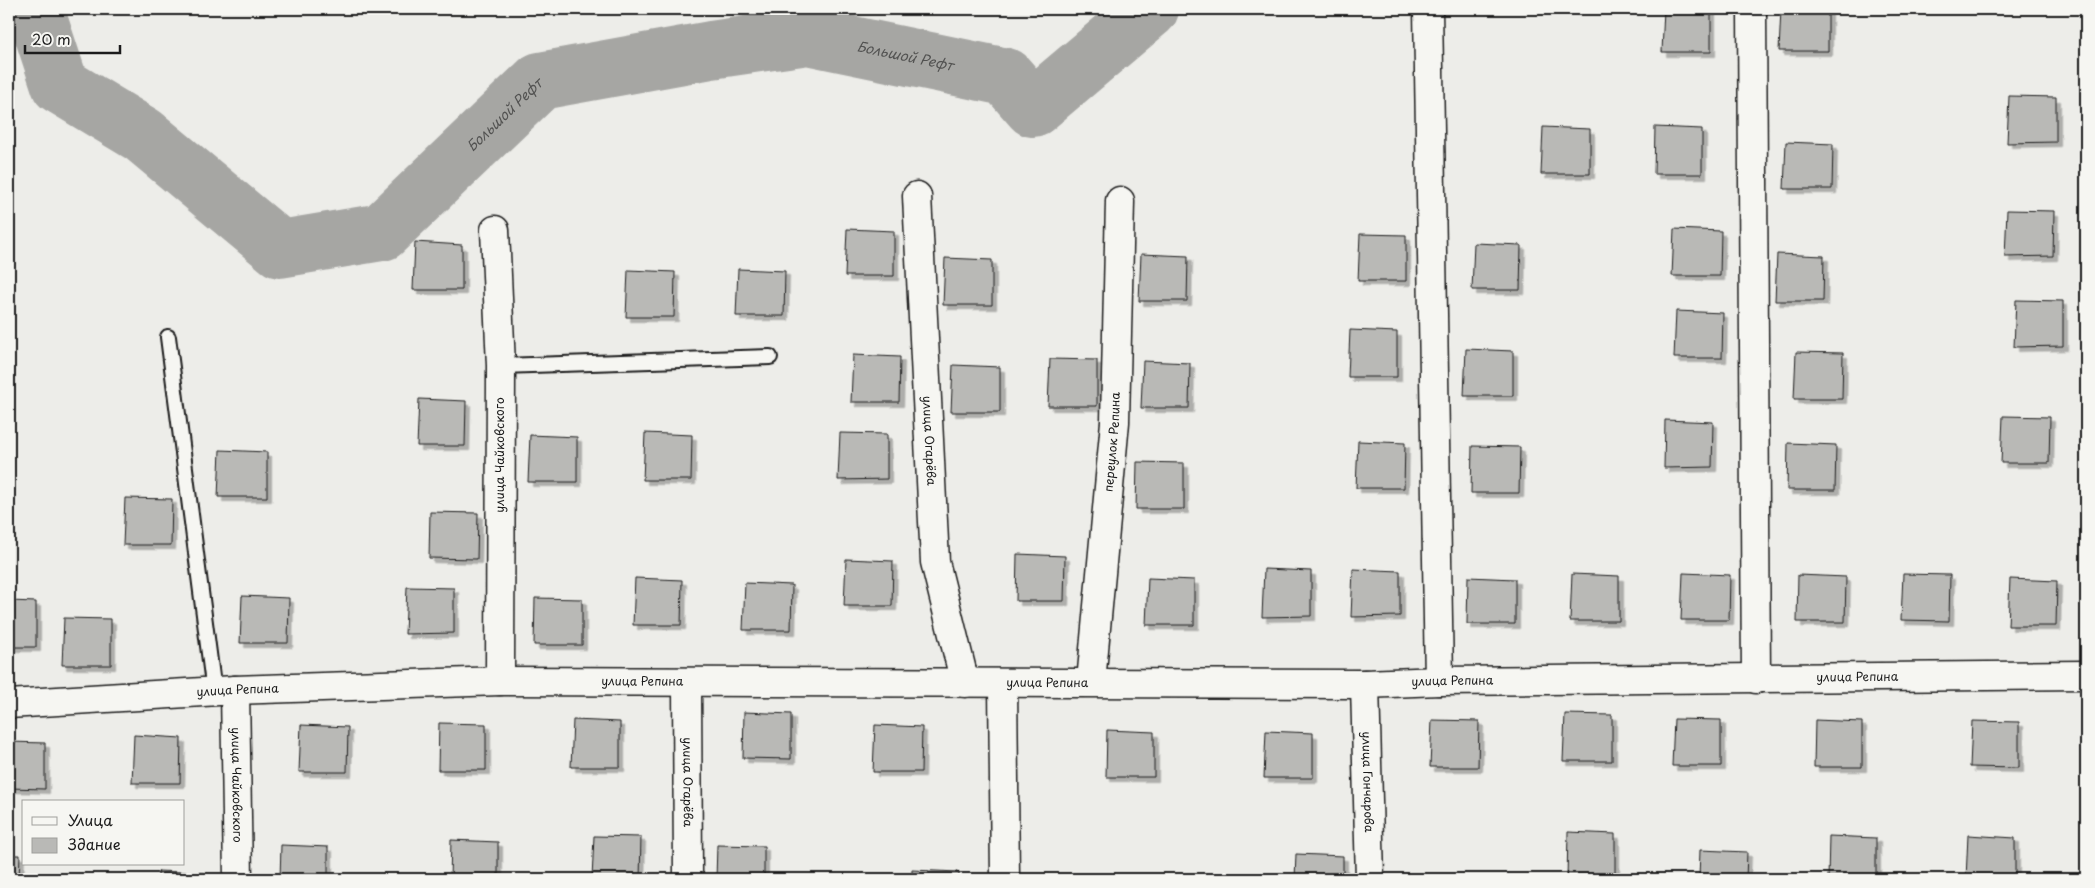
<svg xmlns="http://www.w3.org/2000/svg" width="2095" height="888" font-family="'Playpen Sans',sans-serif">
<defs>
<filter id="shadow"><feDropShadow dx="4.5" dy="4.5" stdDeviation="0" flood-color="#0004"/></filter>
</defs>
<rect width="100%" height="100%" fill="#edede9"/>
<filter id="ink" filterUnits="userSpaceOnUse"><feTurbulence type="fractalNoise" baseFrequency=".02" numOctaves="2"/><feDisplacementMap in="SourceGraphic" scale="10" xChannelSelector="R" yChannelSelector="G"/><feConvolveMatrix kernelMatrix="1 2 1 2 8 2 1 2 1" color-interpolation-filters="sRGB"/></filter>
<g filter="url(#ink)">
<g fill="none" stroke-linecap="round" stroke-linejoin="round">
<path stroke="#a6a6a3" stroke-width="58" id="s1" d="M35 9 60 85 143 135 280 249 382 232 540 81 711 50 808 36 1006 77 1033 108 1150 9"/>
</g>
<path fill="#b9b9b6" stroke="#1c1c1c" filter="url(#shadow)" d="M1664 9H1711V52H1662Z
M1781 9H1828V51H1779Z
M2009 96 2056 97V142L2007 143Z
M1543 127 1590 129V174H1541Z
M1655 127 1702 129V174H1654Z
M1786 142 1833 144 1832 189H1784Z
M2007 210 2054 211 2053 256 2005 257Z
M847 229 894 231V276H845Z
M1674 229 1721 231 1720 276H1672Z
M1360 234 1406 235V281H1358Z
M415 242 462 245V290H413Z
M1474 243 1521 245 1520 290H1472Z
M1141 254 1188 256 1187 301H1139Z
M1777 254 1824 256 1823 301H1775Z
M945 258 992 260V305H943Z
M738 269 785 271 784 316H736Z
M628 270 675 272 674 317H626Z
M2016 300 2063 301V346L2014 347Z
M1676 311 1723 313 1722 358H1674Z
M1350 330 1397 332V377H1348Z
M1466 349 1513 351V396H1464Z
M1796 352 1843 353 1842 399H1794Z
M853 355 900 357 899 402H851Z
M1050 359 1097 360V406H1048Z
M1143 361 1190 363 1189 408H1141Z
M953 365 1000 367V412H951Z
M419 399 466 401 465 446H417Z
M2003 416 2050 417 2049 463H2001Z
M1665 420 1713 422 1712 467 1664 468Z
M645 433 692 435 691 480H643Z
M840 433 887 434V479L838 480Z
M530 435 577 437V482H528Z
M1358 441 1405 443 1404 488H1356Z
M1788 443 1836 445 1835 490H1787Z
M1472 446 1520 447 1519 493H1471Z
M220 450 267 452V497H218Z
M1137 462 1184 463V509H1136Z
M125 498 172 499 171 545H123Z
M430 512 478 513 477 559 429 558Z
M1017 554 1065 556 1064 601H1016Z
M846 559 893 561 892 606H844Z
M1264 569 1311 571V616L1262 617Z
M1353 569 1400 571V616L1351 617Z
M1683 573 1730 575 1729 620H1681Z
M1572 574 1619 576V621H1570Z
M1903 574 1950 575 1949 621 1901 620Z
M1798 575 1846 577 1845 622H1797Z
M1468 577 1515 579V624H1467Z
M635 578 682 580 681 625H633Z
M1148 578 1194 580V625H1146Z
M2010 579 2057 581 2056 626H2008Z
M745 583 792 585 791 630H743Z
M407 587 454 588V633L405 634Z
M242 596 289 598 288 643H240Z
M535 598 582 599V645H534Z
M9 601 36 602V647H9Z
M64 618 111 619V665H62Z
M744 712 791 714V759L743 758Z
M1565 714 1612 715V761H1563Z
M1674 719 1721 720V766H1672Z
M573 720 620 722V767H571Z
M1432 720 1479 721 1478 767H1430Z
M1815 720 1862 722V767H1814Z
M1972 721 2019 722V768L1970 767Z
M439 723 486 724V770H438Z
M301 725 348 727 347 772H299Z
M875 725 922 727 921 772H873Z
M1107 730 1154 732V777H1106Z
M1266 731 1313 733V778H1264Z
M134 735 181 738 180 783H132Z
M9 742 45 743V789L9 788Z
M1568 832 1615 834V879H1567Z
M1968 835 2015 838V879H1966Z
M594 836 641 837 640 879H592Z
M1829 836 1876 838V879H1828Z
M451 840 498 842V879H450Z
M281 845 328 847V879H280Z
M717 845 764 846V879H716Z
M1700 850 1747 852 1746 879H1699Z
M1296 854 1343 856V879H1295Z
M9 855H20L19 879H9Z
M912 870 959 872V879H912Z
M158 871 205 873V879H158Z"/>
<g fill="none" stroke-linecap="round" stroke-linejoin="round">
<g stroke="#1c1c1c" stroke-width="18">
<path id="lane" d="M168 337 214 692
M501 366 770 357"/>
</g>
<g stroke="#1c1c1c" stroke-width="31">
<g id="street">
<path d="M1428 9 1439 681"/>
<path d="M1752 9 1756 679"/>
<path id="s2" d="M917 196 935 562 965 683"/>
<path d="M495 230 501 366 500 681"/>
<path id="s3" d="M1091 682 1115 422 1120 201"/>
<path id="s4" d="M687 683 688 879"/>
<path id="s5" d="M1365 684 1370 879"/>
<path d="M1003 685 1005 879"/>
<path id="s6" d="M235 690 238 879"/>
<path id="s7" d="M9 704 235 690 500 681 1365 684 1439 681 2086 675"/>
</g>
</g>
<use href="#lane" stroke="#f6f6f2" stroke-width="14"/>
<use href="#street" stroke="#f6f6f2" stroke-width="28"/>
</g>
</g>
<g text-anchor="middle" stroke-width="4" stroke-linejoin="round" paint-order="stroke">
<g font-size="12" fill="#1c1c1c" stroke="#f6f6f2">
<text dy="4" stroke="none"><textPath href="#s2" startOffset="245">улица Огарёва</textPath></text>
<text dy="4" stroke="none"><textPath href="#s3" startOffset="241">переулок Репина</textPath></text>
<text transform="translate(500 455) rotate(-90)" y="4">улица Чайковского</text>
<text dy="4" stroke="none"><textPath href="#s7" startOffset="1849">улица Репина</textPath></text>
<text dy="4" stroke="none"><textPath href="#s7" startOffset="1444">улица Репина</textPath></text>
<text dy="4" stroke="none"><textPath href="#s7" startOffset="634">улица Репина</textPath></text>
<text dy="4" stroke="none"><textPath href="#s7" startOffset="1039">улица Репина</textPath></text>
<text dy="4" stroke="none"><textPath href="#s7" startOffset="229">улица Репина</textPath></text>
<text dy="4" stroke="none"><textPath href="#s4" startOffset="99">улица Огарёва</textPath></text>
<text dy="4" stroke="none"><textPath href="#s5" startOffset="98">улица Гончарова</textPath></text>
<text dy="4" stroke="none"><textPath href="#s6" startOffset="95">улица Чайковского</textPath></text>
</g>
<g font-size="14" font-style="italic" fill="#535352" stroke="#f6f6f2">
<text dy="5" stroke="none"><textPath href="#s1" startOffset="1048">Большой Рефт</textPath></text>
<text dy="5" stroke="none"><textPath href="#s1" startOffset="628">Большой Рефт</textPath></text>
</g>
</g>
<rect width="2095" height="888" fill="none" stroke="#f6f6f2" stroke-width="30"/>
<rect x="15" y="15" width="2065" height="858" fill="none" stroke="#1c1c1c" stroke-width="2" filter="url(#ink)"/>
<rect x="22" y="800" width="162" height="65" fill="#f6f6f2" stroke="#9f9f9c"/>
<rect x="32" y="817" width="25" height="8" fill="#f6f6f2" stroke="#9f9f9c"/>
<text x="68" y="826" font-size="15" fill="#1c1c1c">Улица</text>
<rect x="32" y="838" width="25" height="15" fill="#b9b9b6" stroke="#9f9f9c"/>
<text x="68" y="850" font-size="15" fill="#1c1c1c">Здание</text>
<path d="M25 45v8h95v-8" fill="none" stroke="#1c1c1c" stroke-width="2.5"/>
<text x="32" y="45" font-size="15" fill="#1c1c1c" stroke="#f6f6f2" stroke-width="4" paint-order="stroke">20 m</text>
</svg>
